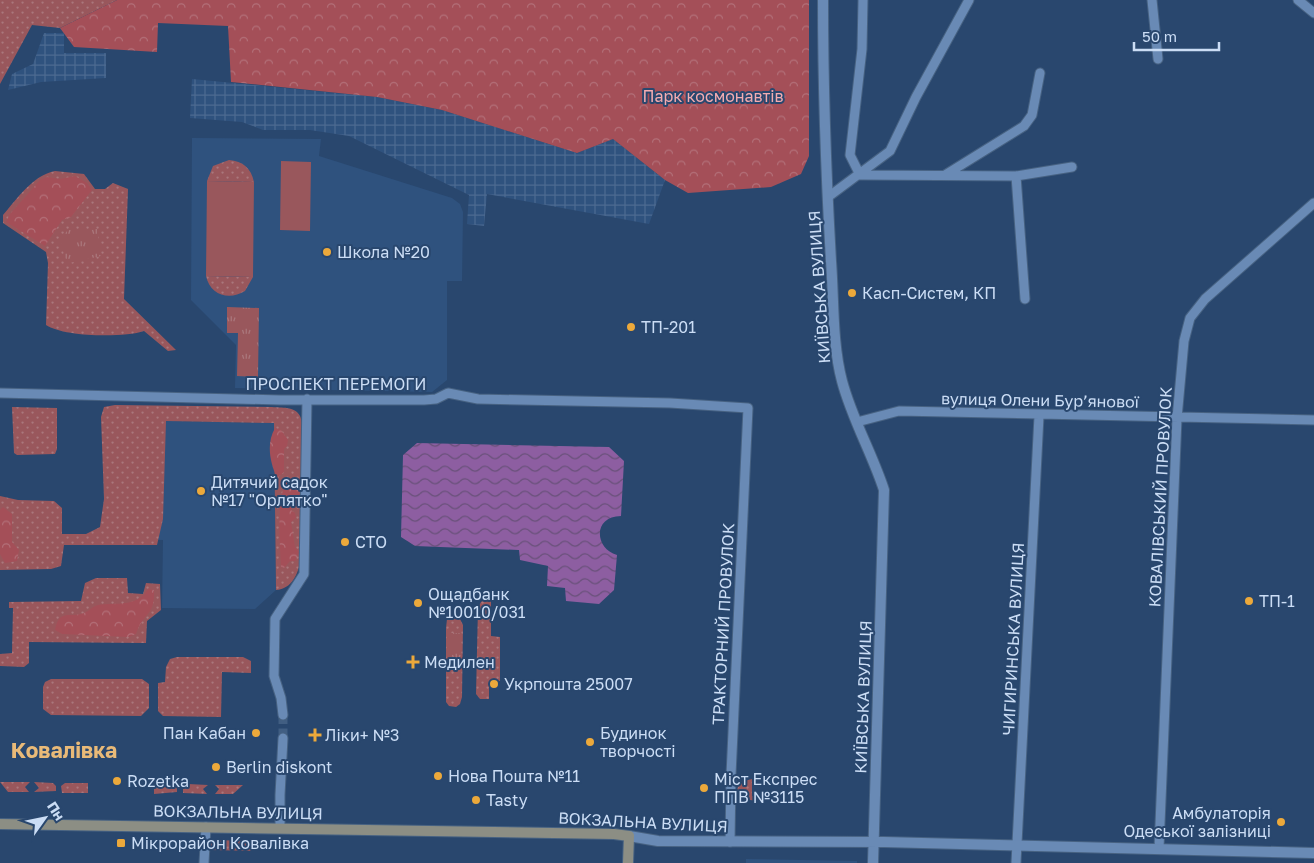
<svg xmlns="http://www.w3.org/2000/svg" width="1314" height="863" font-family="'Golos Text',sans-serif">
<defs>
<pattern id="industrial-grid" width="8" height="8" patternUnits="userSpaceOnUse" patternTransform="scale(1.25)"><rect width="8" height="8" fill="#2f527e"/><path d="M0 4h8M4 0v8" fill="none" stroke="#4c6a91"/></pattern>
<pattern id="grass-dots" width="8" height="8" patternUnits="userSpaceOnUse" patternTransform="scale(1.25)"><rect width="8" height="8" fill="#99575c"/><path d="M2 2h.1M6 6h.1" fill="none" stroke="#aa777c" stroke-width="1.8" stroke-linecap="round"/></pattern>
<pattern id="forest-crowns" width="20" height="18" patternUnits="userSpaceOnUse" patternTransform="scale(1.25)"><rect width="20" height="18" fill="#a44f58"/><path d="M2 6a3 3 0 1 1 6 0M12 15a3 3 0 1 1 6 0" fill="none" stroke="#b37079"/></pattern>
<pattern id="park-tufts" width="24" height="20" patternUnits="userSpaceOnUse" patternTransform="scale(1.25)"><rect width="24" height="20" fill="#99575c"/><path d="M3 7l-1-3M5 7V3M7 7l1-3M15 17l-1-3M17 17v-4M19 17l1-3" fill="none" stroke="#aa777c"/></pattern>
<pattern id="water-waves" width="16" height="10" patternUnits="userSpaceOnUse" patternTransform="scale(1.25)"><rect width="16" height="10" fill="#8d5ea1"/><path d="M0 5q4-4 8 0t8 0" fill="none" stroke="#69517a"/></pattern>
</defs>
<rect width="100%" height="100%" fill="#29476e"/>
<path fill="#2f527e" d="M192 138 321 139 319 156 452 198 460 204 463 212 462 281H447V380L432 392 235 388 236 345 191 300Z
M128 420 274 423 276 590 255 609 162 608 163 540 128 539Z
M746 859 857 861V863H746Z"/>
<path fill="url(#industrial-grid)" d="M44 33H64V53H106V78L41 82 8 90 12 74 33 64Z
M192 79 377 97 442 110 577 153 613 139 665 180 649 224 487 194 484 226 467 224 469 195 349 136 310 130H263L242 122 190 118Z"/>
<path fill="url(#grass-dots)" d="M0 0H117L60 28 32 25 0 84Z
M229 160C243 161 251 168 254 182L207 181 213 166Z
M55 171 84 174 95 189H105L113 183 128 189 124 299 176 350 168 351 144 331C123 338 64 337 46 325L48 263 46 252 3 223V215C17 199 33 175 55 171Z
M206 276 253 277 245 291C229 301 210 295 206 276Z
M115 405 272 407C281 408 295 406 300 416 307 429 301 537 301 559 298 574 292 589 276 590L274 423 166 421 163 519 157 545H64L61 566 51 569 0 570V496L18 500 54 501 62 508V534H86L100 527 104 499 101 417 104 407Z
M12 407 57 408V449L55 454 17 455 14 453Z
M96 578H127L128 593 143 594 146 583 160 584 161 610 147 621 146 643 29 642V663L24 667 0 666V654L12 653 13 608H9V602L81 601 85 583Z
M491 596V636L500 637V681H489V699H480L476 694 478 608 481 602Z
M451 616 459 617 463 625 462 697 460 704 456 707 449 706 446 702V628L447 619Z
M177 657H243L251 661V673L222 672 221 717 163 716 158 711V683L165 682 166 667 170 659Z
M51 679H142L149 684V708L141 716 51 715 43 709V687L45 682Z
M752 779V796H760V801C747 800 731 799 740 782Z
M0 782H30L25 787 29 792H8Z
M34 782 53 783 56 786V791L34 792 39 788Z
M65 783H88V793H62L61 786Z
M154 784H174L177 787V792L154 794Z
M188 784 208 785 203 789 207 794 183 793V787Z
M215 785H243L233 794H215L219 789Z
M212 840 254 841V851L210 850Z"/>
<path fill="url(#forest-crowns)" d="M117 0H809V156L801 174 771 187 688 193 665 180 613 139 577 153 442 110 377 97 231 82 228 26 158 23 157 52 74 47 60 28Z
M75 176 87 183 92 190 71 217 62 220 45 246 6 222 10 214 40 180 47 177 60 179Z
M275 428 281 430 288 440 287 446 284 449V472L277 478C270 462 266 444 275 428Z
M287 480 295 483 299 488 300 495 292 505 291 510 295 513 296 518 291 522 295 547 299 552 295 561H290L284 568 281 567C280 545 276 498 287 480Z
M3 507 12 514V542L19 550 17 561 5 563 0 554V510Z
M148 589 154 590C155 617 144 611 136 634L128 637 62 634 55 630C59 610 67 617 81 614 88 613 92 606 98 605 116 602 137 608 148 589Z"/>
<path fill="url(#park-tufts)" d="M97 229 101 256 69 263 65 258 60 239 68 230Z
M227 307 259 308 258 377 237 376 238 333H227Z
M447 633H461V659H447Z"/>
<path fill="#99575c" d="M281 161 311 162 310 231 280 230Z
M207 181 254 182 253 277 206 276Z"/>
<path fill="url(#water-waves)" d="M417 443 609 447 624 461 621 516C593 516 594 548 617 555L614 590 599 604 566 601 565 588 547 586 548 566 520 560 519 550 415 546 401 537 403 455Z"/>
<g fill="none" stroke-linecap="round" stroke-linejoin="round">
<path stroke="#415e82" stroke-width="9" stroke-dasharray="9 4.5" stroke-linecap="butt" d="M283 715V738"/>
<g stroke="#476282" stroke-width="11">
<path id="minor" d="M863 0 862 49 850 155 860 175 1016 176 1072 167
M1152 0 1158 59
M1298 0 1314 13
M945 175 1024 126 1032 115 1040 73
M1016 176 1025 299
M828 197 890 151 916 97 969 0
M0 393 280 400H424L436 399 448 393 478 399 670 403 748 408 731 775 730 842
M857 422 899 411 1314 420
M283 715 281 698 274 676 275 619 304 574 307 399
M280 828V795L283 738
M1159 848 1177 418 1184 341 1190 318 1205 299 1314 203
M204 863 206 827
M1016 863 1039 416"/>
</g>
<g stroke="#476282" stroke-width="12">
<path id="tertiary" d="M823 0C823 87 826 174 831 261 834 300 832 343 842 381 852 419 872 453 884 490L873 863
M629 836 658 841 884 842 1314 853"/>
</g>
<g stroke="#476282" stroke-width="12">
<path id="secondary" d="M0 824 614 834 629 836 628 863"/>
</g>
<use href="#minor" stroke="#698ab5" stroke-width="9"/>
<use href="#tertiary" stroke="#698ab5" stroke-width="10"/>
<use href="#secondary" stroke="#8c8e84" stroke-width="10"/>
</g>
<g fill="#eca93b" stroke="#29476e" stroke-width="2">
<circle cx="327" cy="252" r="5"/>
<circle cx="852" cy="293" r="5"/>
<circle cx="631" cy="327" r="5"/>
<circle cx="201" cy="491" r="5"/>
<circle cx="345" cy="542" r="5"/>
<circle cx="1249" cy="601" r="5"/>
<circle cx="418" cy="603" r="5"/>
<path d="M410.5 654.5h5v5h5v5h-5v5h-5v-5h-5v-5h5z"/>
<circle cx="494" cy="684" r="5"/>
<circle cx="256" cy="733" r="5"/>
<path d="M312.5 727.5h5v5h5v5h-5v5h-5v-5h-5v-5h5z"/>
<circle cx="590" cy="742" r="5"/>
<circle cx="216" cy="767" r="5"/>
<circle cx="438" cy="776" r="5"/>
<circle cx="117" cy="781" r="5"/>
<circle cx="704" cy="788" r="5"/>
<circle cx="476" cy="800" r="5"/>
<circle cx="1281" cy="822" r="5"/>
<rect x="116" y="838" width="10" height="10" rx="2.5"/>
</g>
<g text-anchor="middle" stroke-width="4" stroke-linejoin="round" paint-order="stroke">
<g font-size="16" fill="#f4acb0" stroke="#29476e">
<text x="713" y="102">Парк космонавтів</text>
</g>
<g font-size="16" fill="#cbddf5" stroke="#29476e" text-anchor="start">
<text x="337" y="258">Школа №20</text>
<text x="862" y="299">Касп-Систем, КП</text>
<text x="641" y="333">ТП-201</text>
<text x="211" y="488">Дитячий садок<tspan x="211" dy="18">№17 "Орлятко"</tspan></text>
<text x="355" y="548">СТО</text>
<text x="428" y="600">Ощадбанк<tspan x="428" dy="18">№10010/031</tspan></text>
<text x="1259" y="607">ТП-1</text>
<text x="424" y="668">Медилен</text>
<text x="504" y="690">Укрпошта 25007</text>
<text x="246" y="739" text-anchor="end">Пан Кабан</text>
<text x="600" y="739">Будинок<tspan x="600" dy="18">творчості</tspan></text>
<text x="325" y="741">Ліки+ №3</text>
<text x="226" y="773">Berlin diskont</text>
<text x="448" y="782">Нова Пошта №11</text>
<text x="714" y="785">Міст Експрес<tspan x="714" dy="18">ППВ №3115</tspan></text>
<text x="127" y="787">Rozetka</text>
<text x="486" y="806">Tasty</text>
<text x="1271" y="819" text-anchor="end">Амбулаторія<tspan x="1271" dy="18">Одеської залізниці</tspan></text>
<text x="131" y="849">Мікрорайон Ковалівка</text>
</g>
<g font-size="16" fill="#cbddf5" stroke="#29476e">
<text transform="translate(819 287) rotate(-94)" y="6">КИЇВСЬКА ВУЛИЦЯ</text>
<text x="336" y="390">ПРОСПЕКТ ПЕРЕМОГИ</text>
<text transform="translate(1040 400) rotate(1)" y="6">вулиця Олени Бурʼянової</text>
<text transform="translate(1160 497) rotate(-87)" y="6">КОВАЛІВСЬКИЙ ПРОВУЛОК</text>
<text transform="translate(723 624) rotate(-87)" y="6">ТРАКТОРНИЙ ПРОВУЛОК</text>
<text transform="translate(1013 639) rotate(-87)" y="6">ЧИГИРИНСЬКА ВУЛИЦЯ</text>
<text transform="translate(863 697) rotate(-88)" y="6">КИЇВСЬКА ВУЛИЦЯ</text>
<text transform="translate(238 812) rotate(1)" y="6">ВОКЗАЛЬНА ВУЛИЦЯ</text>
<text transform="translate(643 822) rotate(3)" y="6">ВОКЗАЛЬНА ВУЛИЦЯ</text>
</g>
<g font-size="21" font-weight="bold" fill="#e9ba78" stroke="#29476e">
<text x="64" y="758">Ковалівка</text>
</g>
</g>
<g transform="translate(45 818) rotate(57)" stroke="#29476e" stroke-width="4" paint-order="stroke">
<path d="M0-4L9 19L0 12L-9 19Z" fill="#cbddf5"/>
<text y="-8" font-size="14" font-weight="bold" text-anchor="middle" fill="#cbddf5">Пн</text>
</g>
<path d="M1134 42v8h85v-8" fill="none" stroke="#cbddf5" stroke-width="2.5"/>
<text x="1142" y="42" font-size="15" fill="#cbddf5" stroke="#29476e" stroke-width="4" paint-order="stroke">50 m</text>
</svg>
